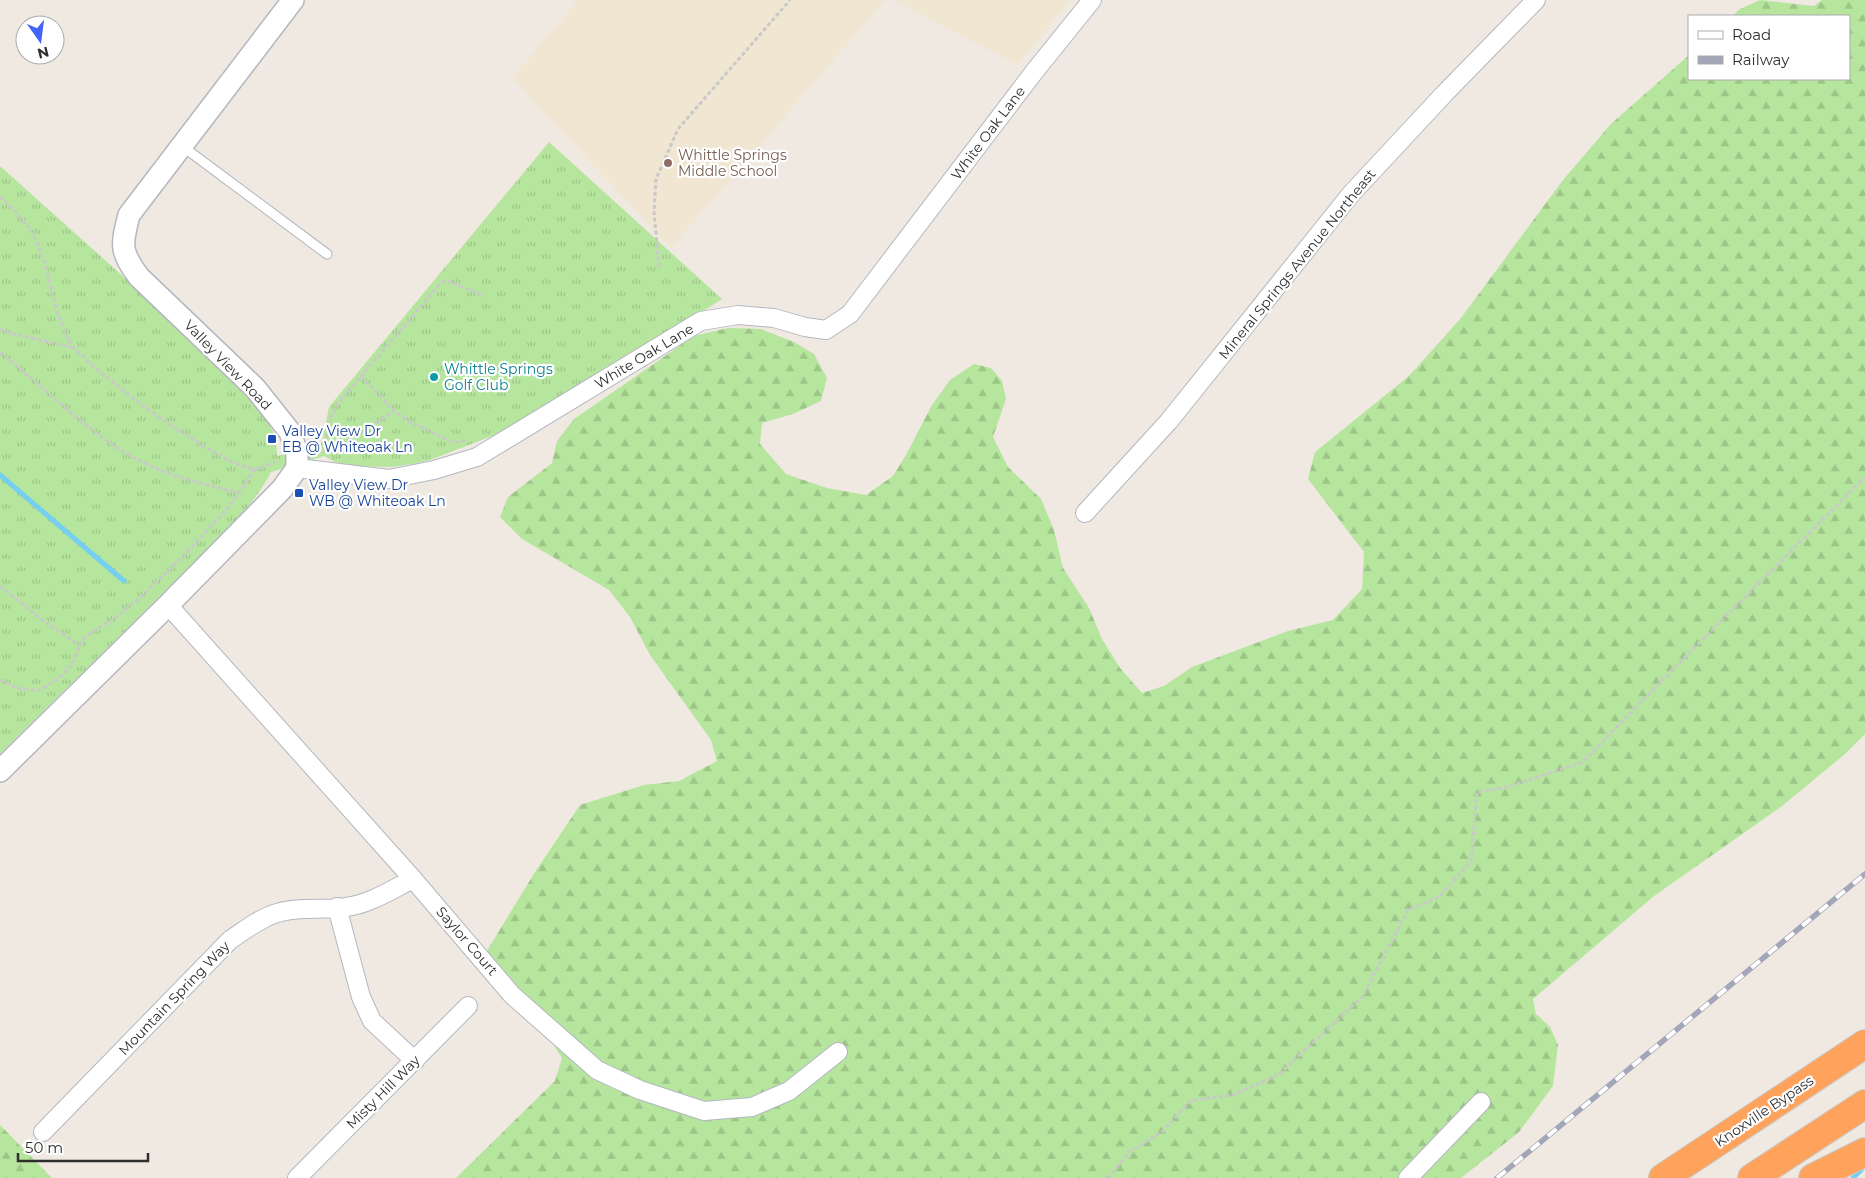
<svg xmlns="http://www.w3.org/2000/svg" width="1865" height="1178" font-family="Montserrat,sans-serif">
<defs>
<pattern id="grass-tufts" width="24" height="20" patternUnits="userSpaceOnUse" patternTransform="scale(1.25)"><rect width="24" height="20" fill="#b6e59e"/><path d="M3 7l-1-3M5 7V3M7 7l1-3M15 17l-1-3M17 17v-4M19 17l1-3" fill="none" stroke="#9dc588"/></pattern>
<pattern id="forest-firs" width="22" height="20" patternUnits="userSpaceOnUse" patternTransform="scale(1.25)"><rect width="22" height="20" fill="#b6e59e"/><path d="M5 1l3.5 6h-7zM16 11l3.5 6h-7z" fill="#9dc588"/></pattern>
</defs>
<rect width="100%" height="100%" fill="#efe9e1"/>
<path fill="#f0e6d1" d="M578 0H885L671 248 512 78Z
M894 0H1070L1017 65Z"/>
<path fill="url(#grass-tufts)" d="M549 142 722 299 528 422 430 460 417 463 392 467 354 466 335 462 324 456 271 472C258 498 239 517 219 538L0 754V166L164 313 244 389 269 423 276 439 277 456 316 447 322 442 329 407Z"/>
<path fill="url(#forest-firs)" d="M1760 0 1814 6 1822 0H1865V734L1845 754 1782 806 1654 896 1533 999 1536 1014 1550 1027 1558 1045 1553 1086 1519 1132 1461 1178H456L555 1081 562 1058 544 1030 479 964 535 872 580 805 644 785 679 781 717 761 711 740 650 655 630 617 609 590 522 539 500 517 508 497 552 463 557 441 574 419 694 336 728 328 761 329 794 342 814 354 827 378 821 401 793 414 762 423 760 444 786 474 827 488 866 495 893 476 906 455 932 405 950 380 974 364 991 368 1002 381 1006 399 993 437 1008 467 1041 499 1054 530 1063 568 1089 608 1102 639 1120 668 1142 693 1164 686 1192 667 1288 631 1333 620 1362 589 1364 552 1308 479 1315 452 1409 376 1461 318 1563 180 1611 124 1689 55V79H1849V16H1732L1740 9Z
M0 1125 52 1178H0Z"/>
<g fill="none" stroke-linecap="round" stroke-linejoin="round">
<path stroke="#75cff0" stroke-width="5" d="M0 475 124 581
M1853 1178 1861 1170"/>
<g stroke="#b4b7c1" stroke-width="11">
<path id="service" d="M182 146 327 254"/>
</g>
<g stroke="#b4b7c1" stroke-width="20">
<path id="minor" d="M297 468 389 479 434 470 477 457 701 321 738 315 774 318 805 327 826 330 850 314 1034 72 1092 0
M1085 513 1169 421 1351 194 1445 93 1536 0
M168 605 413 879 512 995 597 1070 640 1090 704 1111 752 1107 789 1091 838 1052
M337 907 361 997 372 1021 415 1061
M43 1132 230 940C245 930 260 918 277 913 299 906 323 911 346 907 370 904 391 890 413 879
M297 1178 468 1006
M1408 1178 1481 1102"/>
</g>
<g stroke="#b4b7c1" stroke-width="24">
<path id="tertiary" d="M0 771 168 605 282 489 297 468V453L290 432 255 388 139 277C120 251 121 246 129 215L293 0"/>
</g>
<g stroke="#c9c9c9" stroke-width="30">
<path id="motorway" d="M1663 1178 1865 1044
M1752 1178 1865 1104
M1813 1178 1865 1152"/>
</g>
<path stroke="#c9c9c9" stroke-width="3" stroke-dasharray="4 2.5" stroke-linecap="butt" d="M0 197C10 207 21 216 29 228 51 261 50 304 68 339 83 367 222 467 254 469 260 469 269 464 275 462
M659 267 654 212 656 179 678 129 790 0
M0 329 6 332 75 348
M0 352C46 389 94 440 148 465 176 478 209 485 239 493
M361 376 394 411 408 421 454 443 466 440
M325 450 329 420 339 402 440 284 445 281 451 282 483 296
M318 452C346 446 370 426 394 411
M0 586 41 619 79 645
M0 680 18 688 29 690H39L58 679 71 666 83 638 115 618 142 596 182 557 230 506 255 469
M1108 1178 1129 1152 1163 1131 1190 1101 1236 1094 1279 1074 1362 997 1408 910 1439 897 1471 861 1477 792 1507 787 1583 762 1678 664 1865 477"/>
<use href="#service" stroke="#fff" stroke-width="9"/>
<use href="#minor" stroke="#fff" stroke-width="18"/>
<use href="#tertiary" stroke="#fff" stroke-width="21"/>
<use href="#motorway" stroke="#ffa35c" stroke-width="28"/>
<g stroke="#a3a6b8" stroke-width="5.5">
<path id="rail" d="M1497 1178 1865 874"/>
</g>
<use href="#rail" stroke="#fff" stroke-width="4" stroke-dasharray="11" stroke-linecap="butt"/>
</g>
<circle fill="#8d6e63" stroke="#fff" stroke-width="2" cx="668" cy="163" r="5"/>
<circle fill="#0f9aa8" stroke="#fff" stroke-width="2" cx="434" cy="377" r="5"/>
<g fill="#1a4fb4" stroke="#fff" stroke-width="2">
<rect x="267" y="434" width="10" height="10" rx="2.5"/>
<rect x="294" y="488" width="10" height="10" rx="2.5"/>
</g>
<g text-anchor="middle" stroke-width="4.5" stroke-linejoin="round" paint-order="stroke">
<g font-size="14" fill="#2e2e2e" stroke="#fff">
<text transform="translate(988 133) rotate(-53)" y="5">White Oak Lane</text>
<text transform="translate(1297 264) rotate(-51)" y="5">Mineral Springs Avenue Northeast</text>
<text transform="translate(644 356) rotate(-31)" y="5">White Oak Lane</text>
<text transform="translate(228 365) rotate(46)" y="5">Valley View Road</text>
<text transform="translate(467 941) rotate(49)" y="5">Saylor Court</text>
<text transform="translate(174 998) rotate(-46)" y="5">Mountain Spring Way</text>
<text transform="translate(383 1092) rotate(-45)" y="5">Misty Hill Way</text>
<text transform="translate(1764 1111) rotate(-34)" y="5">Knoxville Bypass</text>
</g>
<g font-size="14" fill="#785e54" stroke="#fff" text-anchor="start">
<text x="678" y="160">Whittle Springs<tspan x="678" dy="16">Middle School</tspan></text>
</g>
<g font-size="14" fill="#0d838f" stroke="#fff" text-anchor="start">
<text x="444" y="374">Whittle Springs<tspan x="444" dy="16">Golf Club</tspan></text>
</g>
<g font-size="14" fill="#164399" stroke="#fff" text-anchor="start">
<text x="282" y="436">Valley View Dr<tspan x="282" dy="16">EB @ Whiteoak Ln</tspan></text>
<text x="309" y="490">Valley View Dr<tspan x="309" dy="16">WB @ Whiteoak Ln</tspan></text>
</g>
</g>
<rect x="1688" y="15" width="162" height="65" fill="#ffffff" stroke="#ababab"/>
<rect x="1698" y="31" width="25" height="8" fill="#ffffff" stroke="#ababab"/>
<text x="1732" y="40" font-size="15" fill="#2e2e2e">Road</text>
<rect x="1698" y="56" width="25" height="8" fill="#a3a6b8" stroke="#ababab"/>
<text x="1732" y="65" font-size="15" fill="#2e2e2e">Railway</text>
<g transform="translate(40 40) rotate(166)"><circle r="24" fill="#ffffff" stroke="#ababab"/>
<path d="M0-4L9 19L0 12L-9 19Z" fill="#4264fb"/>
<text y="-8" font-size="14" font-weight="bold" text-anchor="middle" fill="#2e2e2e">N</text>
</g>
<path d="M18 1153v8h130v-8" fill="none" stroke="#2e2e2e" stroke-width="2.5"/>
<text x="25" y="1153" font-size="15" fill="#2e2e2e" stroke="#ffffff" stroke-width="4" paint-order="stroke">50 m</text>
</svg>
